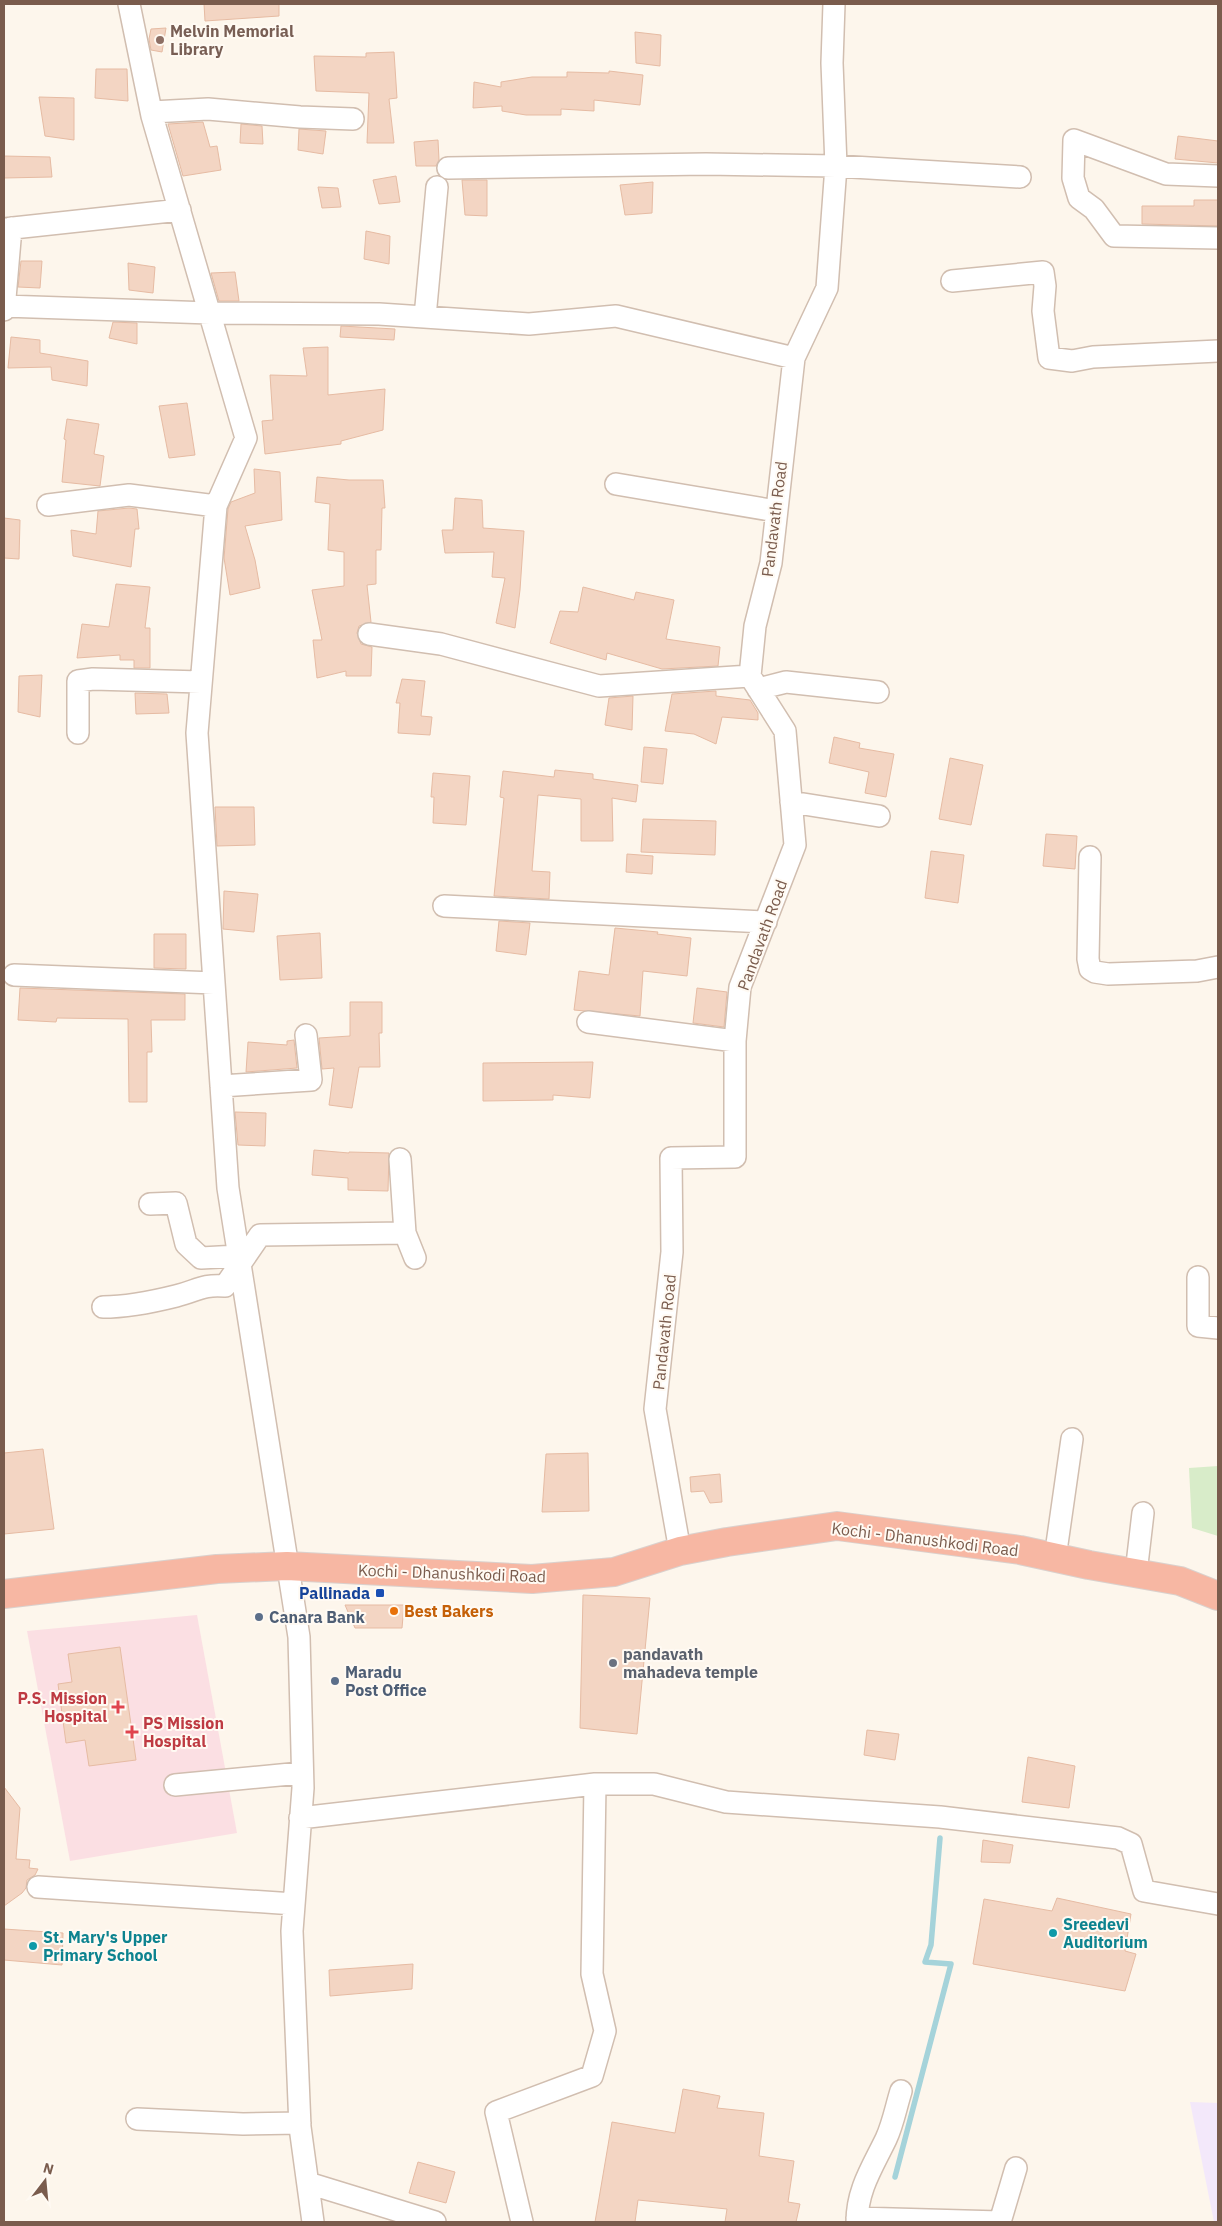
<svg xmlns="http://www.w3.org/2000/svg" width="1222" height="2226" font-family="'IBM Plex Sans',sans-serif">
<rect width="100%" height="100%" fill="#fdf6ec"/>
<path fill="#f3e8fa" d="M1190 2102 1218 2103V2222H1214Z"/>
<path fill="#fbdfe3" d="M197 1615 237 1833 70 1861 27 1631Z"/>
<path fill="#d8ecc9" d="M1218 1466V1536L1192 1528 1189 1468Z"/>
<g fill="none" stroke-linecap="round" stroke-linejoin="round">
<path stroke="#a5d3da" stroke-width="5.5" d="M895 2177 951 1964 925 1962 931 1945 940 1838"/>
</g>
<path fill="#f3d5c3" stroke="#e6bba3" d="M204 4H279V16L205 21Z
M166 28 162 52 151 50 149 39 151 29Z
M635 32 661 35 660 66 636 63Z
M394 52 397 98 389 99 394 143H367L369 93 316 91 314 56 366 57V53Z
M96 69H127L128 101 95 98Z
M609 71 643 75 640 105 594 100V111L561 109V115H526L502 111V106L473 108 474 82 501 87V82L532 77H567V72L609 73Z
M39 97 74 98V140L45 136Z
M203 122 210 147 217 146 221 170 183 176 168 124Z
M241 124 262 126 263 144 240 143Z
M299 129 326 131 323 154 298 150Z
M1178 136 1218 141V163L1175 159Z
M438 140 439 160 436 166H416L414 142Z
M4 156 50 157 52 177 4 178Z
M396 176 400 202 379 204 373 180Z
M462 180H487V216L465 215Z
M653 182 652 213 625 215 620 185Z
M318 187 338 188 341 207 322 208Z
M1194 200H1218V226L1142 224V206H1194Z
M366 231 390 236 389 264 364 259Z
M21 261H42L40 288 18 287Z
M128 263 155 267 153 293 129 290Z
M235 272 239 301H219L211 273Z
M113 322 137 323V344L109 338Z
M341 326 395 329 394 340 340 337Z
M11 337 40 340V353L88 361 87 386 52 380 51 367 8 368Z
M328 347V395L385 389 383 430 341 441V444L265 454 262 421 273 420 270 375 307 376 303 348Z
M187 403 195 455 169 458 159 406Z
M67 419 99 424 94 454 104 456 100 486 62 482 66 440 64 439Z
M254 469 280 472 282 520 245 526 255 560 260 588 230 595 224 558 228 509 231 502 255 493Z
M317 477 349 480H383L385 508H382L381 550H376V584L367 585 371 622 359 626 357 633 361 644 372 647 371 676H346V671L317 678 313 640H322L312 590 344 586V552L328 550 330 504 315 502Z
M455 498 482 500 483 528 524 531 520 590 515 628 496 623 505 578 492 577 494 552 445 553 442 530H453Z
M129 508 137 509 139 529H135L131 567 73 556 71 530 96 534 98 511Z
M4 518 20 520 19 559 4 558Z
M116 584 150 587 145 628H150V668H134V660H120V655L77 658 82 624 109 627Z
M583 587 634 600 636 592 674 600 666 639 720 647 718 666 662 669 607 653 606 660 550 643 560 611 578 612Z
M42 675 40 717 18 712 19 676Z
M402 679 425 681 421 716 432 717 430 735 398 733 400 703H396Z
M716 691V696L750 700 758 713V720L722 717 716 744 694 734 665 731 672 694Z
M135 693 167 694 169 713 136 714Z
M633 696 632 730 605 725 609 698Z
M834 737 860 743 859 748 894 754 886 797 865 793 869 772 829 763Z
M644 747 667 749 663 784 641 782Z
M950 758 983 765 971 825 939 819Z
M555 770 593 774V779L638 785 636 802 612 798 613 841H581V799L538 795 532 871 550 872 549 899 494 896 504 798 500 797 503 771 554 777Z
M433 773 470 776 466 825 433 823 434 797H431Z
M215 807H254L255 845 217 846Z
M643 819 716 821 715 855 641 852Z
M1046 834 1077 836 1075 869 1043 866Z
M931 851 964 855 958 903 925 898Z
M627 854 653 856 652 874 626 872Z
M224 891 258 894 254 932 223 929Z
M499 921 530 923 526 955 496 951Z
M615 928 658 932 657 934 691 938 687 976 643 971 640 1016 574 1010 579 971 609 975Z
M320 933 322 978 280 980 277 936Z
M154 934H186V969L154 968Z
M20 988 185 994V1020H151L152 1052H147V1102H129L128 1019 57 1018 56 1022 18 1020Z
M697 988 727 992 724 1027 693 1023Z
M350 1002H382V1033H379L380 1067H359L352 1108 329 1105 334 1068 322 1069 319 1038 350 1036Z
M294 1040 297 1068 246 1072 248 1042 287 1045V1041Z
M593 1062 590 1098 553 1095V1100L483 1101V1063Z
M235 1112 266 1113 265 1146 238 1145Z
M314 1150 349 1153V1152L389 1153 388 1191 348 1190V1178L312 1175Z
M43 1449 54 1529 4 1534V1453Z
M588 1453 589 1511 542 1512 546 1454Z
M720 1474 722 1502 710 1503 704 1491 691 1492 690 1477Z
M583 1595 650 1598 637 1734 580 1728Z
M345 1605H404L402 1628H355Z
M120 1647 136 1760 89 1766 85 1740 66 1743 58 1684 72 1682 68 1654Z
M867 1730 899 1734 895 1760 864 1755Z
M1028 1757 1075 1766 1069 1808 1022 1802Z
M4 1787 20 1808 16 1859 30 1860 29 1868 38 1869 35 1875 27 1880 26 1888 22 1893 4 1906Z
M983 1840 1013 1845 1010 1863 981 1862Z
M1057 1898 1131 1914 1125 1951 1136 1954 1125 1991 973 1964 984 1899 1052 1911Z
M4 1929 63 1933 62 1965 4 1960Z
M413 1964 412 1989 330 1996 329 1970Z
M683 2089 720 2096 717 2108 764 2113 759 2156 794 2161 788 2202 800 2204 796 2222H725L727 2209 638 2200 635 2222H595L612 2122 675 2133Z
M418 2162 455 2172 446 2203 409 2193Z"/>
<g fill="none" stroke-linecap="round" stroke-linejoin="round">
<g stroke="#d1beb0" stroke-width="24">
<path id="minor" d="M129 4 152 116 246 438 216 506 197 733 228 1188 299 1637 303 1788 292 1931 300 2127 313 2222
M152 112 208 109 300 117 353 119
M448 168 706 164 836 166 1020 177
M1218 176 1166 174 1074 140 1073 178 1079 198 1094 209 1114 236 1218 238
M4 229 180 210
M952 281 1043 272 1045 286 1043 311 1049 358 1072 361 1093 357 1218 351
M4 306 210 313 379 314 529 324 616 316 794 358
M4 310 11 228
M425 317 437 187
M616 484 776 511
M48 505 129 495 216 506
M369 634 441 644 599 686 750 676
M758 689 786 682 878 692
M78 733V681L93 679 201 682
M791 802 879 816
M1090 857 1088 959 1090 969 1095 972 1108 974 1197 971 1218 967
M444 906 766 922
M14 975 214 983
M588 1022 735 1041
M221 1086 311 1080 306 1035
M150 1204 176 1203 186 1244 201 1258 238 1256
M405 1233 415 1258
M1198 1277V1326L1218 1328
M103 1307C129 1307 152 1302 176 1296 197 1291 202 1284 225 1286L260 1235 405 1233 400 1159
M680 1551 655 1409 672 1252 671 1158 735 1157V1041L740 987 795 845 785 731 750 676 755 626 771 563 794 358 827 288 836 166 832 63 834 4
M1055 1558 1072 1439
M1136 1573 1143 1513
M175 1785 301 1773
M300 1818 595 1784H654L726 1802 940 1817 1118 1838 1131 1844 1144 1891 1218 1904
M38 1887 294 1904
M137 2119 243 2124 300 2123
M308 2183 435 2222
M857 2218 1000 2222 1016 2168
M522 2222 496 2112 592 2076 605 2031 592 1974 595 1784
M857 2222C857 2190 872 2168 886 2139 893 2124 896 2107 901 2091"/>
</g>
<g stroke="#dad1cd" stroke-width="30">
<path id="highway" d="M4 1594 217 1569 287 1566 532 1579 614 1572 680 1551 727 1542 837 1526 1020 1550 1089 1565 1180 1581 1218 1596"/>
</g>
<use href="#minor" stroke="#fff" stroke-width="21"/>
<use href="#highway" stroke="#f7b7a3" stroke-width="28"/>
</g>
<circle fill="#8d6e63" stroke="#fffaf3" stroke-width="2" cx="160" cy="40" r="5"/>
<rect fill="#1a4fb4" stroke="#fffaf3" stroke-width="2" x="375" y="1588" width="10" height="10" rx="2.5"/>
<circle fill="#e8710a" stroke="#fffaf3" stroke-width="2" cx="394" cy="1611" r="5"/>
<g fill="#5c6f8a" stroke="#fffaf3" stroke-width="2">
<circle cx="259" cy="1617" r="5"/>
<circle cx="335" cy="1681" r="5"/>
</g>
<circle fill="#6b7280" stroke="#fffaf3" stroke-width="2" cx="613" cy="1663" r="5"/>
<g fill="#e0444e" stroke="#fffaf3" stroke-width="2">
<path d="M115.5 1699.5h5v5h5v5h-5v5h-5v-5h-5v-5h5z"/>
<path d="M129.5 1724.5h5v5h5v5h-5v5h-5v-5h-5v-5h5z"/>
</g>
<g fill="#0f9aa8" stroke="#fffaf3" stroke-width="2">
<circle cx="1053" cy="1933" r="5"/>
<circle cx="33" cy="1946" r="5"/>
</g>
<g text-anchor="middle" stroke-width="4" stroke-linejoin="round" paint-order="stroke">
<g font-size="16" font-weight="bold" fill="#785e54" stroke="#fffaf3" text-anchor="start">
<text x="170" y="37">Melvin Memorial<tspan x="170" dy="18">Library</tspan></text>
</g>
<g font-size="16" fill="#7a5c4d" stroke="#fffaf3">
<text transform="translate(774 519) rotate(-83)" y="6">Pandavath Road</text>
<text transform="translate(762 935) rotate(-70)" y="6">Pandavath Road</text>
<text transform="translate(664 1332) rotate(-84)" y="6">Pandavath Road</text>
<text transform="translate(925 1539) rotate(7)" y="6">Kochi - Dhanushkodi Road</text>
<text transform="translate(452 1573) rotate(2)" y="6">Kochi - Dhanushkodi Road</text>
</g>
<g font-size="16" font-weight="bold" fill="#164399" stroke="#fffaf3" text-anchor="end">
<text x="370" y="1599">Pallinada</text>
</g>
<g font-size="16" font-weight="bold" fill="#c56008" stroke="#fffaf3" text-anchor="start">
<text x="404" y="1617">Best Bakers</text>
</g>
<g font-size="16" font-weight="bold" fill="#4e5e75" stroke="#fffaf3" text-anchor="start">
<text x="269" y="1623">Canara Bank</text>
<text x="345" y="1678">Maradu<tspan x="345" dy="18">Post Office</tspan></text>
</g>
<g font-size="16" font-weight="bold" fill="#5b616d" stroke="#fffaf3" text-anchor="start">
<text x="623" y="1660">pandavath<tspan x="623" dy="18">mahadeva temple</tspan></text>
</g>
<g font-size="16" font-weight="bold" fill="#be3a42" stroke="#fffaf3" text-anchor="end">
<text x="107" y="1704">P.S. Mission<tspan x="107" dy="18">Hospital</tspan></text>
<text x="143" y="1729" text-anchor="start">PS Mission<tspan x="143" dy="18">Hospital</tspan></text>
</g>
<g font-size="16" font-weight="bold" fill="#0d838f" stroke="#fffaf3" text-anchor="start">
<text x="1063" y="1930">Sreedevi<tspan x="1063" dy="18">Auditorium</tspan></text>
<text x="43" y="1943">St. Mary's Upper<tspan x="43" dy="18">Primary School</tspan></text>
</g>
</g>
<rect width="1222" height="2226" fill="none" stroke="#7a5c4d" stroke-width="10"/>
<g transform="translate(45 2181) rotate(16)" stroke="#fffaf3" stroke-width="4" paint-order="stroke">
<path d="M0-4L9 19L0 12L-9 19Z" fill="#7a5c4d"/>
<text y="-8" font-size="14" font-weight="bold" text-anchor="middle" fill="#7a5c4d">N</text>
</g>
</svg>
